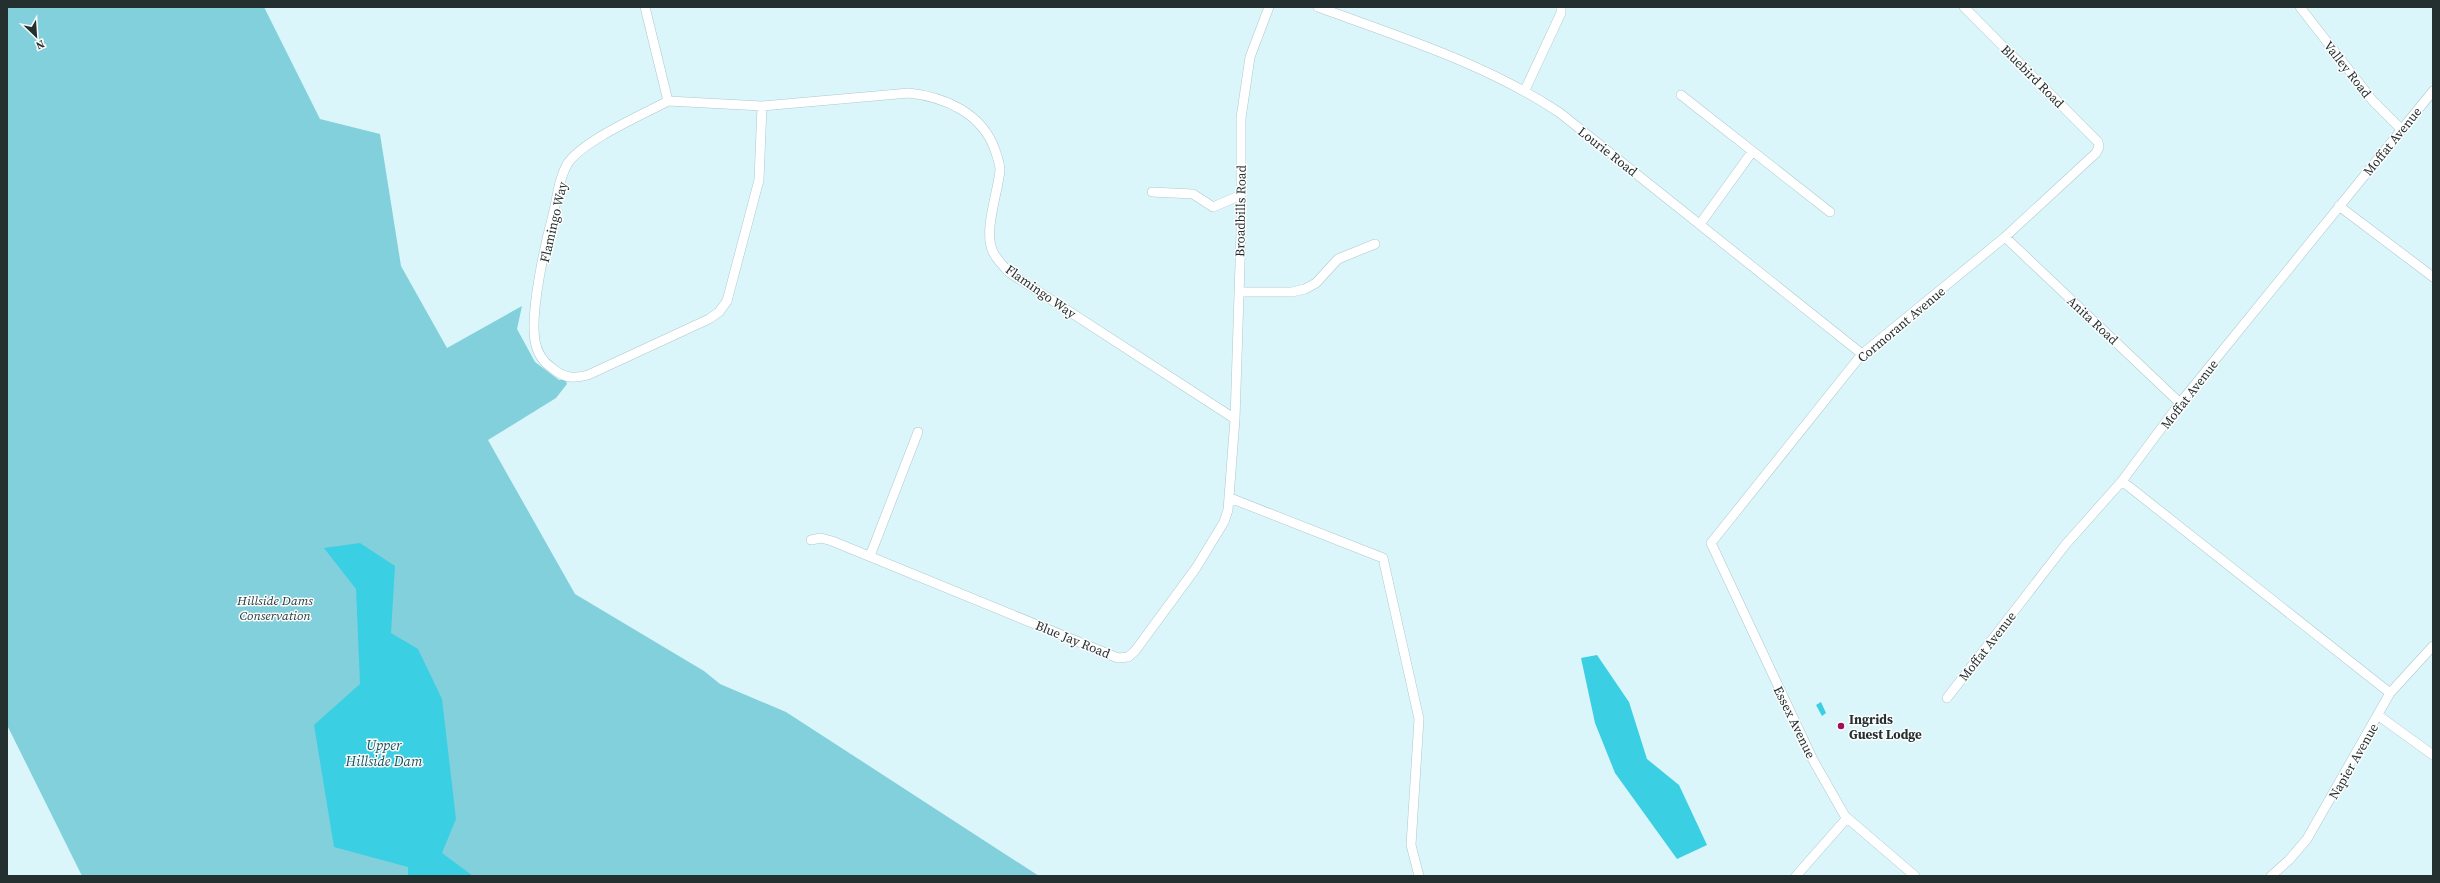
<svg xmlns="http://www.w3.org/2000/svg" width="2440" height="883" font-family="'Source Serif 4',serif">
<rect width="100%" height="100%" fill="#dbf6fa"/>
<path fill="#82d0dc" d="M7 7H264L320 119 380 134 401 266 447 348 522 306 517 329 535 362 559 380 565 379 567 384 556 398 488 440 575 594 704 671 720 684 786 712 1039 876H82L7 725Z"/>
<path fill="#3bcfe3" d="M360 543 395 566 391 633 418 649 442 699 456 819 442 853 473 876H408V867L334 847 314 725 360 684 356 589 324 548Z
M1597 655 1629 702 1647 759 1679 785 1707 845 1677 859 1615 773 1595 723 1581 658Z
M1821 702 1826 713 1822 716 1816 705Z"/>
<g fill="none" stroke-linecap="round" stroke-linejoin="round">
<g stroke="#aec8cc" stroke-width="10">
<path id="minor" d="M645 7 668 101
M1318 7C1400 37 1487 64 1560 113L1862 354
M2300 7 2373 101 2401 129
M1525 90 1561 13V7
M1681 95 1830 212
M668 101 762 106 759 180 727 301 719 312 709 319 588 375C572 379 564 378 552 368 543 362 537 352 535 341 530 311 545 245 553 215 557 199 559 177 568 163 584 140 642 115 668 101Z
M762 106 909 93C945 97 982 113 995 150 997 156 1000 164 1000 170 998 193 983 231 993 252 997 260 1004 267 1010 273L1235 419
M1152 192 1193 194 1213 207 1241 195
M2339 206 2433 277
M1700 224 1752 152
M2005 237 2180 403
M1239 292H1292L1305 289 1316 283 1338 259 1375 244
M2122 481 2390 693
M1230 498 1383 558 1419 719 1411 845 1419 876
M811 540 821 538 832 541 1118 658 1128 657 1135 651 1196 568 1224 522 1228 510 1235 419 1241 233V118L1250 57 1269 7
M870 556 918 432
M1947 698 2066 544 2122 481 2180 403 2433 91
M2379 716 2433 755
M1796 876 1847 818
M1915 876 1845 816 1813 760 1711 543 1862 354 2005 237 2096 153 2099 147 2098 142 1964 7
M2271 876 2289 860 2307 839 2390 693 2433 646"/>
</g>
<use href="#minor" stroke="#fff" stroke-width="9"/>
</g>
<circle fill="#a10f54" stroke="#fdfdfd" stroke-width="1.5" cx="1841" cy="726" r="4"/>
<g text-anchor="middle" stroke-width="3" stroke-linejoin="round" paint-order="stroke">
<g font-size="13" fill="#242f30" stroke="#fdfdfd">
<text transform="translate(2348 69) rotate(52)" y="5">Valley Road</text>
<text transform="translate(2033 76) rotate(45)" y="5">Bluebird Road</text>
<text transform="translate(2392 141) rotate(-51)" y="5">Moffat Avenue</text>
<text transform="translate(1608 151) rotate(38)" y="5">Lourie Road</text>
<text transform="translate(1240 211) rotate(-89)" y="5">Broadbills Road</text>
<text transform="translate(553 222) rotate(-77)" y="5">Flamingo Way</text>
<text transform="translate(1041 291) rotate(35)" y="5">Flamingo Way</text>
<text transform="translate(2093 320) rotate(43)" y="5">Anita Road</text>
<text transform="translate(1901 324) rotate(-40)" y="5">Cormorant Avenue</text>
<text transform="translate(2189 394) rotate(-52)" y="5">Moffat Avenue</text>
<text transform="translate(1073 639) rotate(22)" y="5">Blue Jay Road</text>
<text transform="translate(1987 646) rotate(-52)" y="5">Moffat Avenue</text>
<text transform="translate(1795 722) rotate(64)" y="5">Essex Avenue</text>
<text transform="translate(2353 761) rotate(-60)" y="5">Napier Avenue</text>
</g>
<g font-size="13" font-style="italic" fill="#1e3639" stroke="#fdfdfd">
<text x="275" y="605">Hillside Dams<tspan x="275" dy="15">Conservation</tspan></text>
</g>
<g font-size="13" font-weight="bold" fill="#242f30" stroke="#fdfdfd" text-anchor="start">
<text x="1849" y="724">Ingrids<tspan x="1849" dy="15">Guest Lodge</tspan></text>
</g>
<g font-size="14" font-style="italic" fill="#15525a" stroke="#fdfdfd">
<text x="384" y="750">Upper<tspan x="384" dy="16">Hillside Dam</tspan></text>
</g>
</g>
<rect width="2440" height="883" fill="none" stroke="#242f30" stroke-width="16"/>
<g transform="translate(36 36) rotate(155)" stroke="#fdfdfd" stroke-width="3" paint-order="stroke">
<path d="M0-3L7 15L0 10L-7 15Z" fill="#242f30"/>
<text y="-6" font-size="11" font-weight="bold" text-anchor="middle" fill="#242f30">N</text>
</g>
</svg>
